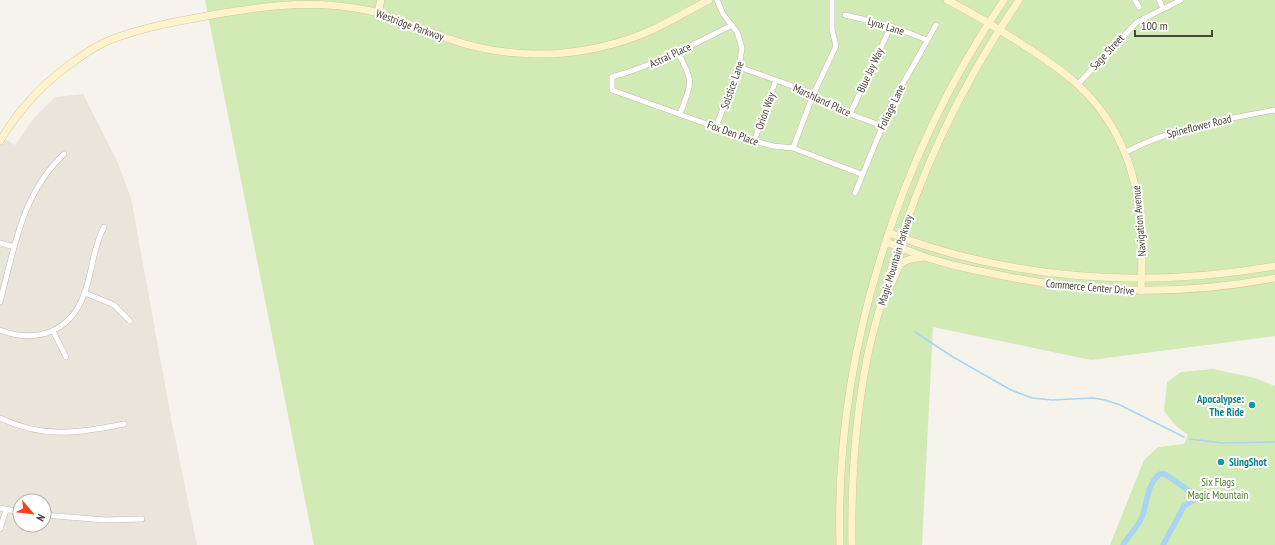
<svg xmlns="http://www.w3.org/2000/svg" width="1275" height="545" font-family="'PT Sans Narrow',sans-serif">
<rect width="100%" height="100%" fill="#f6f3ec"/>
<path fill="#eae5da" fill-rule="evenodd" d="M83 94 117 161 131 198 172 423 197 545H0V136L15 145 34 118 55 97ZM20 501H44V525H20Z"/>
<path fill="#d2eab5" d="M205 0H1275V336L1091 360 933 327 922 545H314Z
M1213 369 1255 378 1275 386V545H1110L1144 460 1158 447 1184 444 1188 435 1175 425 1164 411 1167 382 1181 372Z"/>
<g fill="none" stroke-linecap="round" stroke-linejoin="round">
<path stroke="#a9d4f2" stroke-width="1.5" d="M915 332 953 357 1011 390 1032 398 1052 400 1093 398 1105 400 1120 405 1184 437
M1190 439 1223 443 1275 442"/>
<path stroke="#a9d4f2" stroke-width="5.5" d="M1123 545C1128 536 1137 528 1141 519 1148 504 1146 484 1160 474H1165L1195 495V497L1194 500 1184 506 1163 545"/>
<g stroke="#c2bbae" stroke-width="6">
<path id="street" d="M1135 0 1139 7
M1159 0 1163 8
M845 15 891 26 927 40
M732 25C693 45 655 65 612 77V90L754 141 773 146 793 148 861 174
M678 53C695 83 691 83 680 114
M739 67 809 92 837 109 882 126
M1078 84 1137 22 1181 0
M850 114 891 26
M716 127 739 67 742 48 737 32 723 14 717 0
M754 141 776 80
M793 148 813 95 836 46 832 30V0
M1126 152C1173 127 1223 120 1275 110
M855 193 892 103 936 25
M0 243 14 247
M85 293 114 305 130 321
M0 302C14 249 22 193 64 154
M0 330C36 344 71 332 84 294 93 271 92 250 104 227
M53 331 66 357
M0 418C43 439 79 433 124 424
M0 508 20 512
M44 515 105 520 142 519
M0 529 6 510"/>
</g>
<g stroke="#d6c79b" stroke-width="8">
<path id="secondary" d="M947 0C975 14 1002 31 1028 48 1045 59 1062 70 1077 84 1138 140 1145 212 1141 291
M378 12 381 0
M0 141C20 107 44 82 76 60 87 52 98 45 110 40 146 26 185 20 223 13 272 5 317 0 366 10 395 16 421 30 450 39 476 49 505 53 534 54 574 55 617 46 654 29 673 20 691 9 709 0
M889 233C1013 280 1145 289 1275 266
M886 242C899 247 912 252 925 257 946 264 968 269 990 273 1084 294 1180 296 1275 278
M887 290C904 268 889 261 924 257
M840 545C834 356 898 155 1004 0
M852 545C851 483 855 420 867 359 872 333 880 308 887 283 917 179 958 89 1019 0"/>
</g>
<use href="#street" stroke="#fff" stroke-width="5"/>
<use href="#secondary" stroke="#fff3cd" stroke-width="7"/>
</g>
<g fill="#0f9aa8" stroke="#fff" stroke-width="1.5">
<circle cx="1252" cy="405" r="4"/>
<circle cx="1221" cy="462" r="4"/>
</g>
<g text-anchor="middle" stroke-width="4" stroke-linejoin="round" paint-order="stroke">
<g font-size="11" fill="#4b4439" stroke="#fff">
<text transform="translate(410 25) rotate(20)" y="4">Westridge Parkway</text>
<text transform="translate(886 26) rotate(17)" y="4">Lynx Lane</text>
<text transform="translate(1107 52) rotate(-47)" y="4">Sage Street</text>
<text transform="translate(670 55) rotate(-25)" y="4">Astral Place</text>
<text transform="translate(870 70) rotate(-65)" y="4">Blue Jay Way</text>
<text transform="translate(732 85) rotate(-71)" y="4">Solstice Lane</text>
<text transform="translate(822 100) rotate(25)" y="4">Marshland Place</text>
<text transform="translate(891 107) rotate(-64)" y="4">Foliage Lane</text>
<text transform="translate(765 111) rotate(-70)" y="4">Orion Way</text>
<text transform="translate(1199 126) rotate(-14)" y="4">Spineflower Road</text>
<text transform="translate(733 133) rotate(20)" y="4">Fox Den Place</text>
<text transform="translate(1139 221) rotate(-95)" y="4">Navigation Avenue</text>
<text transform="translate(895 260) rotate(-73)" y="4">Magic Mountain Parkway</text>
<text transform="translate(1090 287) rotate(5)" y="4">Commerce Center Drive</text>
</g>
<g font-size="11" font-weight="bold" fill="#0d838f" stroke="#fff" text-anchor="end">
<text x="1244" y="403">Apocalypse:<tspan x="1244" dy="13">The Ride</tspan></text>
<text x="1229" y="466" text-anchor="start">SlingShot</text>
</g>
<g font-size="11" fill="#4a7f2a" stroke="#fff">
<text x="1218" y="486">Six Flags<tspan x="1218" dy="13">Magic Mountain</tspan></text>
</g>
</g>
<g transform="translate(32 513) rotate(118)"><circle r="19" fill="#ffffff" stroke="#b7b4b0"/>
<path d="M0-3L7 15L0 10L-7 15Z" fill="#fc3f1d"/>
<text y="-6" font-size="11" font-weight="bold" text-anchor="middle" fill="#4b4439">N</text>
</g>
<path d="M1135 30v6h77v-6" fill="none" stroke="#4b4439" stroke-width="2"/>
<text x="1141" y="30" font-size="12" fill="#4b4439" stroke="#ffffff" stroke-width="3" paint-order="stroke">100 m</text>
</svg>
